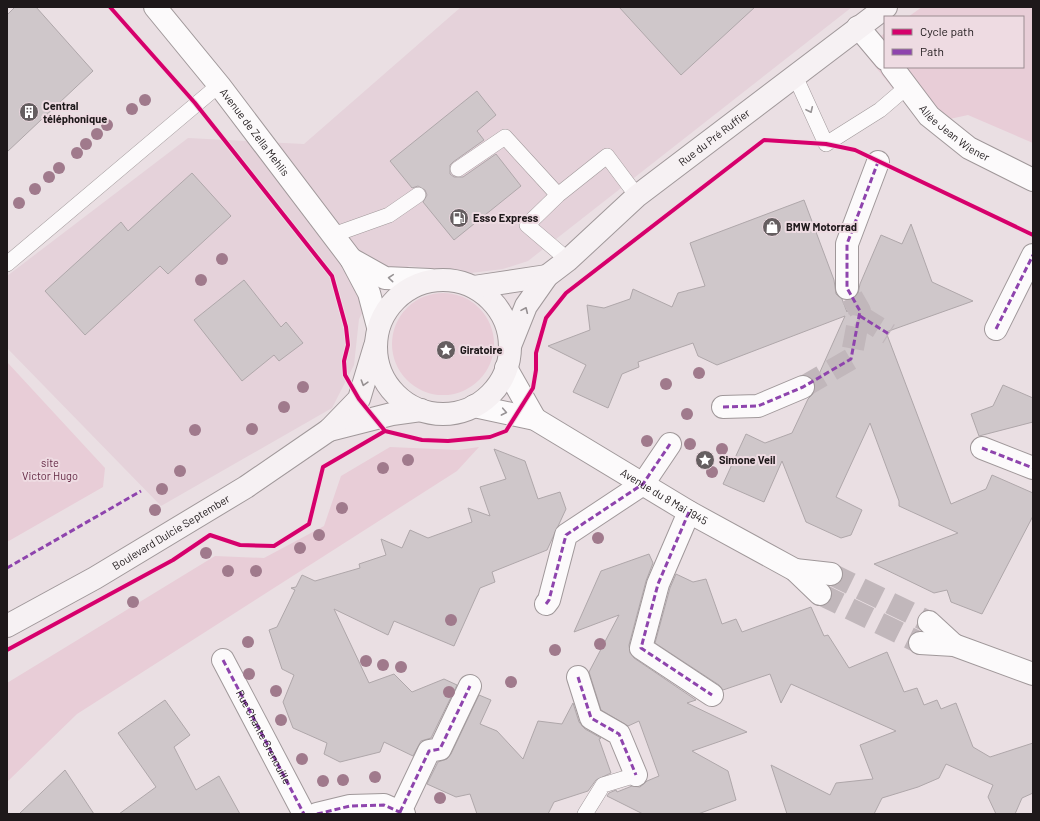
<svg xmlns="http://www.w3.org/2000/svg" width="1040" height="821" font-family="Barlow,sans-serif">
<rect width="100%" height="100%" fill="#eadfe3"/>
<path fill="#e5d2da" d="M461 7H852L528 261 503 269 471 273 409 266 373 293 359 319 354 365 332 408 161 506 7 348V276L188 138 304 144Z"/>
<path fill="#e8cdd7" d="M922 7H1033V143L968 115 922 125 862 50 885 33V67H1023V17H908Z
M392 344a51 51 0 1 1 102 0a51 51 0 1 1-102 0Z
M7 362 105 468 103 487 7 542Z
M390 447 458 450 479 447 457 471 77 714 7 782V683L215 556 264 558 324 526 341 476Z"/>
<path fill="#cfc7ca" stroke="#afa7aa" d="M15 7H36L93 71 7 152V15Z
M619 7H755L681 75Z
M477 91 496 115 477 131 484 140 453 162 450 165V174L454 177H463L496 154 521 186 454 240 423 202 427 195 425 190 418 186 412 188 390 161Z
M192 173 231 216 168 274 160 266 85 335 45 291 121 222 128 231Z
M804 200 834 280 836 294 842 299 847 312 853 299 858 294 860 284 881 235 902 244 911 224 932 282 973 301 886 332 951 504 986 489 992 475 1033 493V516L982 614 951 602 947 590 934 593 874 564 958 533 899 506V501L870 423 836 497 862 510 851 535 841 538 806 522 782 461 764 502 723 484 746 434 765 443 792 433 808 399 813 394 815 389V383L845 316 717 365 698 356 693 343 638 362 639 367 622 374 608 408 573 392 586 365 548 346 590 330 587 305 604 308 630 299 633 289 672 307 678 293 705 286 690 243Z
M244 280 281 327 286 322 303 343 279 361 274 355 242 381 194 320Z
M1003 385 1033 398V422L979 436 971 414 993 406Z
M494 449 525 461 538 499 560 492 566 509 547 550 492 572 495 582 480 588 454 646 394 621 388 635 334 609 369 683 394 674 412 692 444 679 457 685 431 738 421 741 413 756 384 742 380 752 340 762 324 754 327 743 293 728 283 702 294 675 282 669 269 630 277 627 295 590 291 588 296 587 302 575 315 581 360 568 359 564 386 555 381 539 402 548 410 530 428 538 472 522 468 508 490 516 480 487 506 479Z
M649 554 653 563 646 581 629 645 630 653 634 658 696 700 687 703 747 732 692 751 728 771 736 800 698 814H643L607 796 609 793 616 790 617 792 632 786 640 787 647 781 659 776 639 721 628 726 601 710 589 672 619 615 574 632 601 571Z
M676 574 693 582 706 579 722 624 736 619 742 632 811 607 824 636 828 635 849 668 887 652 904 692 917 688 924 705 937 700 941 709 956 703 973 747 990 757 1033 743V793L1022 798 1015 814H996L988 797 993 785 946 764 939 778 918 787 882 798 874 814H787L771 765 830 795 836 783 873 779 860 745 896 731 791 684 781 703 770 674 723 690 719 685 655 643 670 588Z
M479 695 491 700 480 724 497 731 523 759 538 721 562 724 573 703 579 722 585 729 601 738 599 739 611 773 596 780 588 791 554 802 548 814H477L470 794 456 797 427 784 438 762 447 759 451 754Z
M165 700 190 735 174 747 196 790 219 776 240 814H119L156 787 118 733Z
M65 770 94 814H19Z"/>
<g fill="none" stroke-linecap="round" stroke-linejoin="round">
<path stroke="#c1b7bb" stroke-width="22" stroke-dasharray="22 11" stroke-linecap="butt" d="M860 316 889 334
M803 387 851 359 860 311 847 288"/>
<path stroke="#c1b7bb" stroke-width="22" stroke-dasharray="22 11" stroke-linecap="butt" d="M831 574 929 622
M820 594 920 643"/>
<g stroke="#a0989a" stroke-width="16">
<path id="service" d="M795 76 826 144 880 110 908 86
M458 169 505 137 558 195 607 156 637 196
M558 195 527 225 568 260
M333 235 389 215 418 195
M7 264 219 85
M585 814 603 785 636 775"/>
</g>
<g stroke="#a0989a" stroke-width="24">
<path id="pedestrian" d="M847 288V244L878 162
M996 329 1033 255
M723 407 758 406 803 387
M982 448 1033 468
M689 512 658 584 641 648 712 695
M546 604 549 600 566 535 643 484 670 444
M578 677 591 718 619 734 636 775
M400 812 429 751 440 749 470 686"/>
</g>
<g stroke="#a0989a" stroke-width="24">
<g id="minor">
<path id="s1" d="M155 7 219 85 351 259 369 293 378 327"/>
<path d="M858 27 885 59"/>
<path id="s2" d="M892 67 929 116 969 148 1033 180"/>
<path d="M351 259 385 278 430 280"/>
<path d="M506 368 535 419"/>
<path id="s3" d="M474 406 535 419 689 512 795 570 820 594"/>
<path d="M795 570 831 574"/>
<path d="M929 622 954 645"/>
<path d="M920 643 954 645 1033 674"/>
<path id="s4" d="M223 660 304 814"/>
<path d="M317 814 350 806 384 805 404 814"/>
</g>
</g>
<g stroke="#a0989a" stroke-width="24">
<g id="secondary">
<circle cx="443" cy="347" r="67"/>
<path d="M474 287 547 276"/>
<path id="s5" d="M510 346 526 306 547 276 568 260 637 196 886 7"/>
<path d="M329 430 392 414 421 410"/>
<path id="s6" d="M7 626 95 578 246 487 329 430 359 399 375 346"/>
</g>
</g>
<use href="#service" stroke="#fcfafb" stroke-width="15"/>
<use href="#pedestrian" stroke="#fcfafb" stroke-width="22"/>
<use href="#minor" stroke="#fcfafb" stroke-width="22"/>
<use href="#secondary" stroke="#f6f1f3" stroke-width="22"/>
<path stroke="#8e44ad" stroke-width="3" stroke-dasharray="6 3" stroke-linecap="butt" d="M860 316 889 334
M996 329 1033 255
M723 407 758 406 803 387 851 359 860 311 847 288V244L878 162
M982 448 1033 468
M689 512 658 584 641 648 712 695
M7 568 141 491
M546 604 549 600 566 535 643 484 670 444
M223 660 304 814
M578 677 591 718 619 734 636 775
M400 812 429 751 440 749 470 686
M317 814 350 806 384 805 404 814"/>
<g stroke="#eedbe2" stroke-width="6">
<path id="cycleway" d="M110 7 195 103 332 276 346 327 348 345 344 361 345 375 359 399 385 431 422 440 448 441 490 437 506 431 533 388 536 370V353L546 318 566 293 764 140 826 144 855 150 1033 235
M7 650 173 560 210 535 240 545 274 546 309 524 323 467 385 431"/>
</g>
<use href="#cycleway" stroke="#d6006c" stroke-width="4"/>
</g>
<g fill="#a07a8c">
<circle cx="145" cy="100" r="6"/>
<circle cx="132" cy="109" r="6"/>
<circle cx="107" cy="125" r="6"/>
<circle cx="97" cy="134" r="6"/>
<circle cx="86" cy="144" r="6"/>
<circle cx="77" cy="153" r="6"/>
<circle cx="59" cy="168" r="6"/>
<circle cx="49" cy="177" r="6"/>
<circle cx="35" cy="189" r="6"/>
<circle cx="19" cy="203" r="6"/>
<circle cx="222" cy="259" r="6"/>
<circle cx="201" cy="280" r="6"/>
<circle cx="699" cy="373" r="6"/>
<circle cx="666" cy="384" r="6"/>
<circle cx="303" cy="387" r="6"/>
<circle cx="284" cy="407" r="6"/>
<circle cx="687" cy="414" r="6"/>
<circle cx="252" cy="429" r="6"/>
<circle cx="195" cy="430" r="6"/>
<circle cx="647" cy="441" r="6"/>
<circle cx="690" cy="444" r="6"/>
<circle cx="722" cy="449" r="6"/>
<circle cx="408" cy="460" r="6"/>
<circle cx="383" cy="468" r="6"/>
<circle cx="180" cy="471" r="6"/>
<circle cx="712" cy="472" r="6"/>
<circle cx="162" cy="489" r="6"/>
<circle cx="342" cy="508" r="6"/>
<circle cx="155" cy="510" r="6"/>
<circle cx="319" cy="535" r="6"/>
<circle cx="598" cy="538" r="6"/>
<circle cx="300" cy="548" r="6"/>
<circle cx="206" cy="553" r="6"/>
<circle cx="228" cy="571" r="6"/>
<circle cx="256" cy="571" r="6"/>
<circle cx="133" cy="602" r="6"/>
<circle cx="451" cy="620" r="6"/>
<circle cx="248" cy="642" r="6"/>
<circle cx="600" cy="644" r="6"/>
<circle cx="555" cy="650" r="6"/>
<circle cx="366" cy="661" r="6"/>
<circle cx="383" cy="665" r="6"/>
<circle cx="401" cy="667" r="6"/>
<circle cx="249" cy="674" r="6"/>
<circle cx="511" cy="682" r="6"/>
<circle cx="276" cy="691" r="6"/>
<circle cx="449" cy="692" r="6"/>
<circle cx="281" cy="720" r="6"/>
<circle cx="302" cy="759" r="6"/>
<circle cx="375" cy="777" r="6"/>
<circle cx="343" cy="780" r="6"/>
<circle cx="323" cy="781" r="6"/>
<circle cx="440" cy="798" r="6"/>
</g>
<defs><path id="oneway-chevron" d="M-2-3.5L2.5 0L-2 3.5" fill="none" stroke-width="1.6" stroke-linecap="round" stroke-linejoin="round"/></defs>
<g stroke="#989496">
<use href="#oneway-chevron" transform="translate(810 110) rotate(65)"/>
<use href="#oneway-chevron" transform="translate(391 278) rotate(-175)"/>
<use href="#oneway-chevron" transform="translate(504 412) rotate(11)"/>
</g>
<g stroke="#958f91">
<use href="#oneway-chevron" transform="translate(525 310) rotate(-66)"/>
<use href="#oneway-chevron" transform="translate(364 383) rotate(107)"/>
</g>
<defs>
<g id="building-disc" transform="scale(1)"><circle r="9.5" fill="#655e60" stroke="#eedbe2"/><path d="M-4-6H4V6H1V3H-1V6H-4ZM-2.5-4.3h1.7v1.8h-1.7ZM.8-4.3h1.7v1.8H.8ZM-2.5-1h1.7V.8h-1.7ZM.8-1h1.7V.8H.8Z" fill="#fff"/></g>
<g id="fuel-disc" transform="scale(1)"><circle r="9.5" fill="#655e60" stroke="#eedbe2"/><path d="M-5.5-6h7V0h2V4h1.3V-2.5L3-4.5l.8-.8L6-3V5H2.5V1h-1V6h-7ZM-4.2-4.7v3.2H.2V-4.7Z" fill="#fff"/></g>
<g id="shop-disc" transform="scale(1)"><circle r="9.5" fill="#655e60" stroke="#eedbe2"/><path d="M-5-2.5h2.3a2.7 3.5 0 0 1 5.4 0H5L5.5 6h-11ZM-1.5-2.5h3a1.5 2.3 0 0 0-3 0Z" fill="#fff"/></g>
<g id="sight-disc" transform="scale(1)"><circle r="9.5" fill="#655e60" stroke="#eedbe2"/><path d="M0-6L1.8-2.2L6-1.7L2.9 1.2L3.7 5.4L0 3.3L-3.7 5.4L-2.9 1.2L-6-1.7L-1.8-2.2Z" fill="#fff"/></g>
</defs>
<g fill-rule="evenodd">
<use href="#building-disc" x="29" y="112"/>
<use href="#fuel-disc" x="459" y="218"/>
<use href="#shop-disc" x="772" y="227"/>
<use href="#sight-disc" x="446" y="350"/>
<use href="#sight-disc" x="705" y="460"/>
</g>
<g text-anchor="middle" stroke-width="4" stroke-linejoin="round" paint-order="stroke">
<g font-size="11" font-weight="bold" fill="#1e181a" stroke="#eedbe2" text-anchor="start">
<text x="43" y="110">Central<tspan x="43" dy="13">téléphonique</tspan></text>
<text x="473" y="222">Esso Express</text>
<text x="786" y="231">BMW Motorrad</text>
<text x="460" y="354">Giratoire</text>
<text x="719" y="464">Simone Veil</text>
</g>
<g font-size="11" fill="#1e181a" stroke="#eedbe2">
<text dy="4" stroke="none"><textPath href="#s2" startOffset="92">Allée Jean Wiener</textPath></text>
<text dy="4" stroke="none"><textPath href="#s1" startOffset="160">Avenue de Zella Mehlis</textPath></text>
<text dy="4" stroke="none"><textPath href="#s5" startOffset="297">Rue du Pré Ruffier</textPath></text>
<text dy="4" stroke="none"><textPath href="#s3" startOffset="213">Avenue du 8 Mai 1945</textPath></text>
<text dy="4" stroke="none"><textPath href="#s6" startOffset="189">Boulevard Dulcie September</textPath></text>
<text dy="4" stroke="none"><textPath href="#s4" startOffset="87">Rue Chante Grenouille</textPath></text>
</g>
<g font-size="11" fill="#632844" stroke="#eedbe2">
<text x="50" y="467">site<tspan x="50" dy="13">Victor Hugo</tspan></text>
</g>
</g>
<rect width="1040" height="821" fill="none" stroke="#1e181a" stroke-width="16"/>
<rect x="884" y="16" width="140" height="52" fill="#eedbe2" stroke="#9b8d92"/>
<rect x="892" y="29" width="20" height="6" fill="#d6006c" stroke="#9b8d92"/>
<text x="920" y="36" font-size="12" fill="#1e181a">Cycle path</text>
<rect x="892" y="49" width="20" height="6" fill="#8e44ad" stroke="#9b8d92"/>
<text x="920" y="56" font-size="12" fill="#1e181a">Path</text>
</svg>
